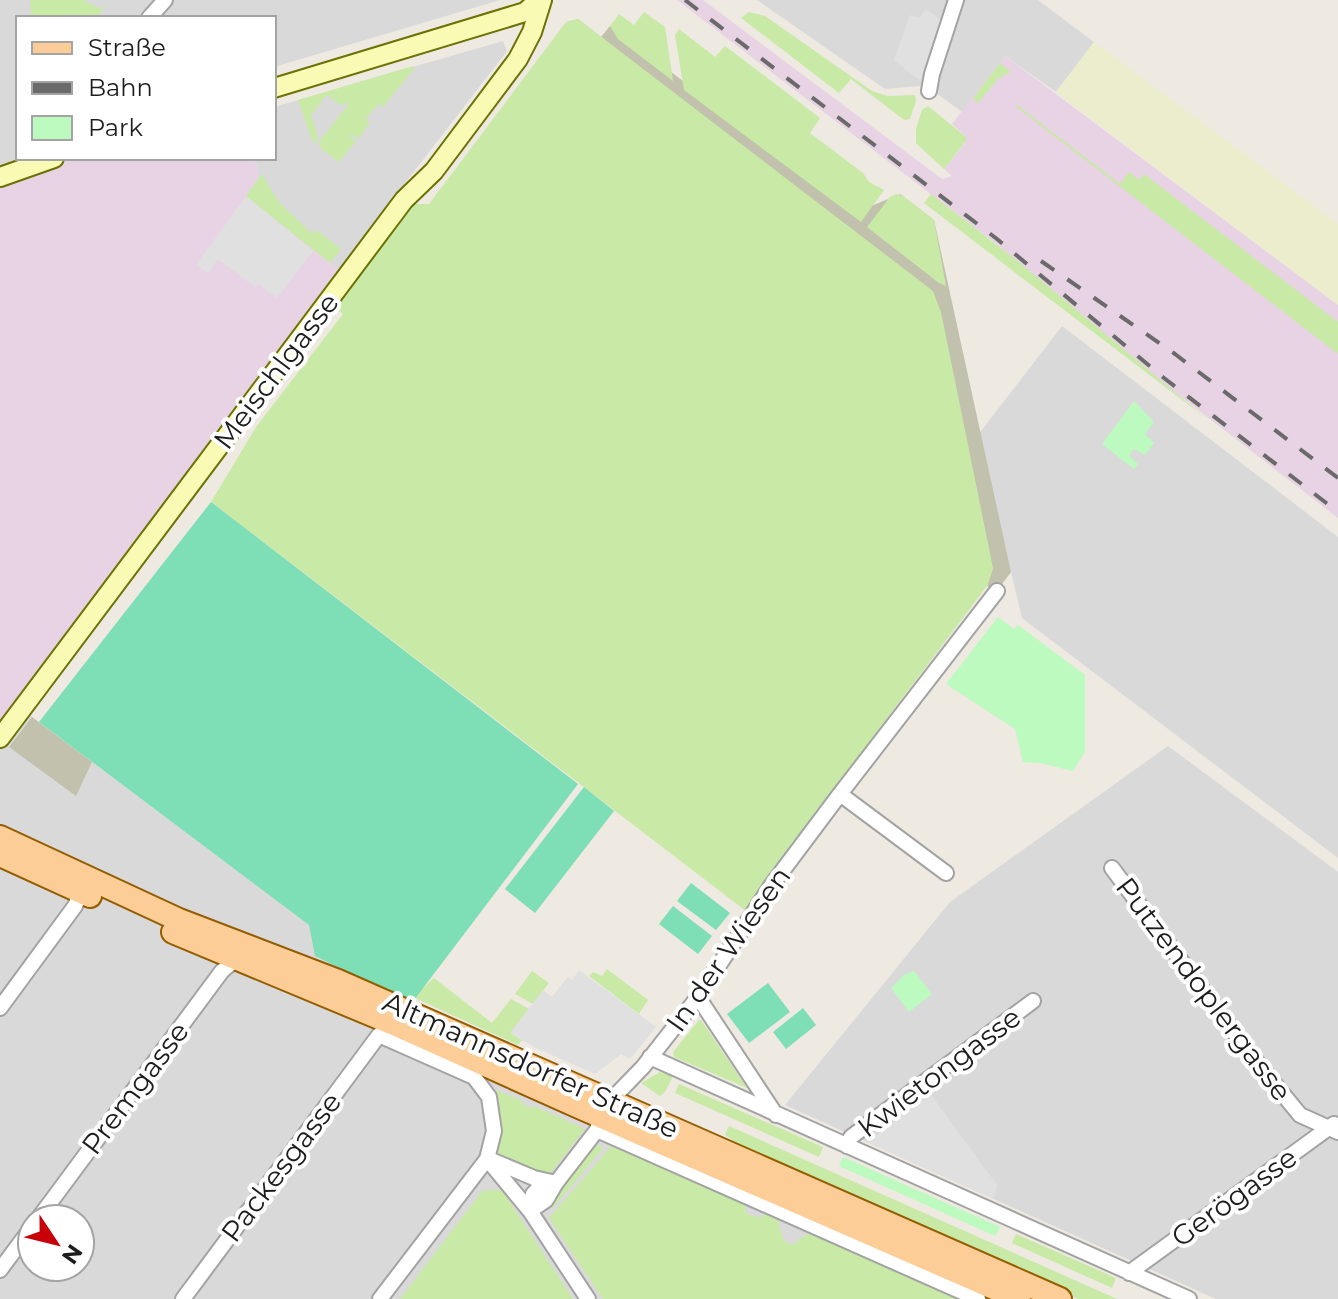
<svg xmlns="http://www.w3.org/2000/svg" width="1338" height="1299" font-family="Montserrat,sans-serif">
<rect width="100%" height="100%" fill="#eee9e1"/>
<path fill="#dad9d9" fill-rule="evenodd" d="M0 0H500L274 67V18H18V158H54L0 177Z
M757 0H1038L1094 42 1056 92 1005 56 962 112 936 93 920 86 885 89Z
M503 41 507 51 338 270 246 196 259 175 254 158H274V107Z
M1062 326 1338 537V858L1022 618 978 435Z
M28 714 309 925 316 957 1002 1299H0V747ZM32 1219H80V1267H32Z
M1168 746 1338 872V1299H1216L785 1105 950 902Z"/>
<path fill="#e7d3e4" d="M677 0H703L942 179 952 176 944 169 965 143 966 137 952 124 1005 56 1338 305V518L1166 385 995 243Z
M54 158H254L259 175 246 196 338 270 28 714 0 747V177Z"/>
<path fill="#c2c1ad" d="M578 19 601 37 610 26 857 212 900 194 934 220 1011 572 997 591 987 586 993 568 566 22Z
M32 717 92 762 76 796 9 747Z"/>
<path fill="#ecedcc" d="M1094 42 1338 224V305L1056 92Z"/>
<path fill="#c9e9a6" d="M30 0H83L101 9 107 3 98 16 35 18 31 14Z
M644 12 665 27 673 81 618 39 610 26 619 14 634 25Z
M749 12 765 16 872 91 887 96 915 95 916 101 910 119 904 120 851 79 839 93 741 18Z
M578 19 933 291 941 312 993 568 987 586 764 881 746 911 211 502 256 427 343 314 332 306 410 204H429L566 22Z
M679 29 715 57 725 46 820 118 810 133 863 173 869 182 884 190 861 222 684 90 675 35Z
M1000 63 1011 72 999 78 978 103 973 98Z
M413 66 414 69 383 107 378 104 366 119 370 123 358 139 352 134 350 136 356 141 339 162 321 149 318 143 348 105 346 102 342 106 327 95 311 115 318 138 313 143 298 100Z
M1017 105 1120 184 1129 172 1139 180 1144 174 1338 322V354L1015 106Z
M928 106 966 137V141L944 169 916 143V129L922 110Z
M262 174 278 201 311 233 318 231 341 249 330 263 246 196Z
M896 194 903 196 934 220 946 286 939 283 867 227 890 197Z
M931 194 1020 263 1206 418 924 203Z
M316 953 419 992 434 978 492 1023 511 999 529 1009 511 1033 522 1040 518 1045Z
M607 969 648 1000 639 1014 589 976 593 972 602 976Z
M532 971 549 983 533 1004 515 994Z
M699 1020H701L747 1088 674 1057 673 1052Z
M660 1072 673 1076 665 1092 660 1096 641 1083Z
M679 1084 823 1147 819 1157 675 1093Z
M489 1087 523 1101 522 1104 532 1108 534 1106 585 1129 547 1177 497 1153C502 1124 500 1113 489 1087Z
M729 1126 1117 1299H1078L754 1154 725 1135Z
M597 1144 603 1148 553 1208 550 1205Z
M612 1145 745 1204 747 1214 761 1218 765 1212 777 1218 784 1241 793 1245 806 1234 818 1235 961 1299H603L549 1218Z
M483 1190H502L573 1299H400Z
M1016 1234 1116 1278 1112 1288 1012 1243Z"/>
<path fill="#bcfabf" d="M1134 401 1154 422 1145 434 1154 443 1145 455 1134 449 1129 456 1138 464 1134 469 1102 444Z
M998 617 1014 629 1018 625 1085 675V752L1073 771 1040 763 1023 762 1015 729 946 684Z
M914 971 932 994 909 1012 891 988 904 975Z
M843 1157 1000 1227 995 1236 839 1166Z"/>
<path fill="#7edeb5" d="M211 502 578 784 411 1004 315 956 309 925 39 722Z
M584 787 614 811 535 913 505 889Z
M691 883 730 913 716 930 677 901Z
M673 906 712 936 698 954 659 924Z
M768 983 790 1012 749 1043 727 1014Z
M803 1008 816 1025 786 1049 773 1032Z"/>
<path fill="#e0e0e0" d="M926 9 940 20 920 81 894 60 910 15 919 18Z
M246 196 313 251 277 298 258 284 255 287 218 259 208 273 196 265Z
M579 970 656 1027 630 1059 621 1054 595 1074 536 1048 510 1033 543 990 552 997 568 977 572 980Z
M931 1095 997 1185 994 1199 868 1142Z"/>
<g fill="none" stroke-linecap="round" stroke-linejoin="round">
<g stroke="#a3a3a3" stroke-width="18">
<path id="street" d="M149 18 165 0
M929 91 932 74 956 0
M1112 868 1251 1055 1300 1115 1338 1132
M946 873 840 794 997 591
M698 997 776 1115
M0 1008 75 906 81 892
M650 1057 1189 1299
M597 1130 978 1299
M847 1146 851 1137 1033 1001
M487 1159 530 1211 588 1299
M491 1160 534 1178 556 1183
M530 1211 546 1200 556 1183 597 1130 601 1116 611 1100 643 1067 698 997 771 886 840 794
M530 1211 533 1194 545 1181
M38 1219 222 971 235 960
M0 1270 32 1227
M1129 1273 1334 1124
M183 1299 379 1035 474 1077 489 1097 494 1131 487 1159 380 1299"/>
</g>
<g stroke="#6b7204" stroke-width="22">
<path id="secondary" d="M274 88 525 12 539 0
M0 177 54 158
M0 738 404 200 434 171 518 59 532 32 542 0"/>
</g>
<g stroke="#945d00" stroke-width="26">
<path id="primary" d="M0 837 179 920 338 981 1060 1299
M0 855 90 896
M173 932 394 1024 579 1107 1019 1299"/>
</g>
<use href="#street" stroke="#fff" stroke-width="14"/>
<use href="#secondary" stroke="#f9fab3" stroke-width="18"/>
<use href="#primary" stroke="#fdcd97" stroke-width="22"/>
<path stroke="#6a6a6a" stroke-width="4" stroke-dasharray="16 16" stroke-linecap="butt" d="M685 0 997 239 1164 378 1338 512
M1041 261 1175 354 1338 478"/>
</g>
<g text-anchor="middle" stroke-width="8" stroke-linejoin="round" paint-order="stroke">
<g font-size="28" fill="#1c1c1c" stroke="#fff">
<text transform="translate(276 371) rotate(-53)" y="10">Meischlgasse</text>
<text transform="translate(728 949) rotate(-55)" y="10">In der Wiesen</text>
<text transform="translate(1204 989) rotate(53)" y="10">Putzendoplergasse</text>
<text transform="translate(531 1065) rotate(24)" y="10">Altmannsdorfer Straße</text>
<text transform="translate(939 1072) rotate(-37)" y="10">Kwietongasse</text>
<text transform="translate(135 1088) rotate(-53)" y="10">Premgasse</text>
<text transform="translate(281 1167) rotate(-53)" y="10">Packesgasse</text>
<text transform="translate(1234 1197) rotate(-36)" y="10">Gerögasse</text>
</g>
</g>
<rect x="16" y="16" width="260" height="144" fill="#ffffff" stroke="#a4a4a4" stroke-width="2"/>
<rect x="32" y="42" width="40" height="12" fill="#fdcd97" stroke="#a4a4a4" stroke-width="2"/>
<text x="88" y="56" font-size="24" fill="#1c1c1c">Straße</text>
<rect x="32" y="82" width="40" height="12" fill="#6a6a6a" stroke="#a4a4a4" stroke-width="2"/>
<text x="88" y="96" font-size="24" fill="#1c1c1c">Bahn</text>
<rect x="32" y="116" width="40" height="24" fill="#bcfabf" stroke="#a4a4a4" stroke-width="2"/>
<text x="88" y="136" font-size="24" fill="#1c1c1c">Park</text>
<g transform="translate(56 1243) rotate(125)"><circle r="38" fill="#ffffff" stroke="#a4a4a4" stroke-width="2"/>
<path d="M0-6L14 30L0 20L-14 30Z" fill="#c80007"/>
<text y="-12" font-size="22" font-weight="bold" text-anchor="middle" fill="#1c1c1c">N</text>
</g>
</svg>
